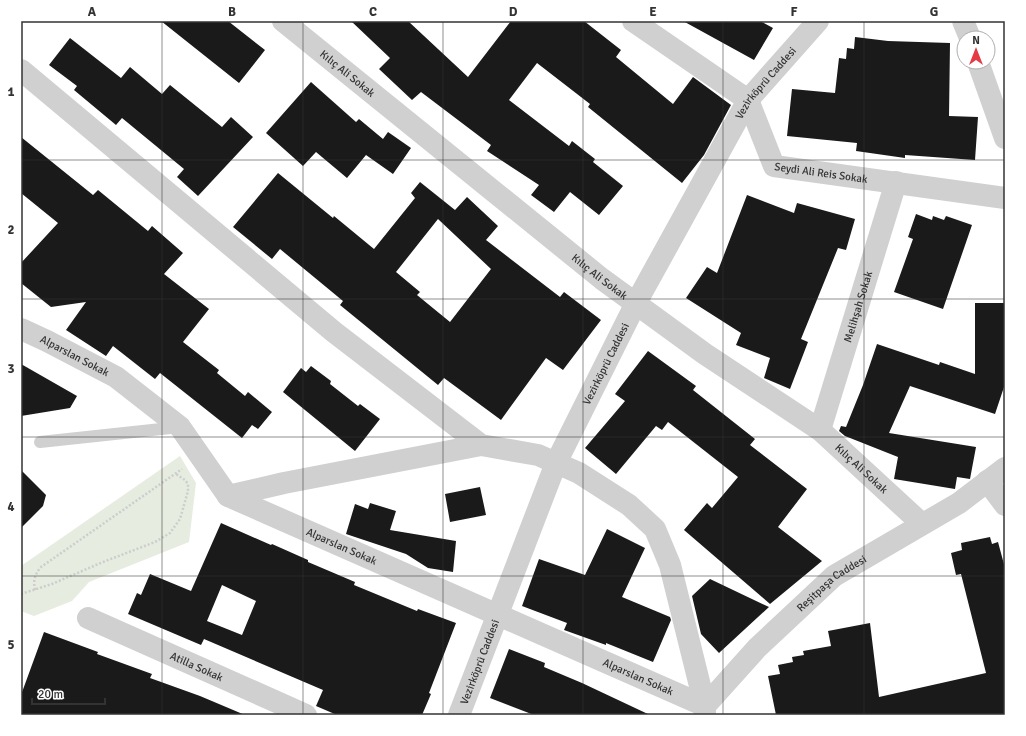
<svg xmlns="http://www.w3.org/2000/svg" width="1026" height="736" font-family="Signika,sans-serif">
<rect width="100%" height="100%" fill="#fff"/>
<path fill="#e6ecdf" d="M180 456 196 483 189 542 89 582 72 601 34 616 21 611V566Z"/>
<path fill="#1a1a1a" fill-rule="evenodd" d="M161 21H228L265 50 239 83Z
M351 21H408L468 77 511 21H584L621 50 616 57 673 104 693 77 731 105 704 155 682 183 588 107 590 104 537 63 509 100 569 146 572 141 595 159 593 162 623 186 599 215 570 192 554 212 531 195 539 185 487 151 491 145 421 92 412 100 379 69 390 58Z
M683 21H760L773 28 754 60Z
M855 37 888 41 950 43 949 116 978 117 975 160 905 155V158L856 151 857 143 787 136 792 89 835 93 839 58 846 59 847 48 854 49Z
M70 38 121 78 130 67 162 94 170 85 222 127 231 117 253 137 198 196 177 177 184 169 122 118 116 125 74 90 77 86 49 65Z
M311 82 356 122 359 119 383 139 388 132 411 148 393 174 366 155 347 178 316 152 303 166 266 133Z
M21 137 93 195 98 190 148 231 152 226 183 253 164 274 209 309 183 342 219 370 217 373 245 396 248 392 272 412 258 429 252 425 242 438 160 373 155 379 113 346 106 356 66 330 86 302 51 307 21 283V263L58 223 21 193Z
M278 173 333 218 334 216 374 249 415 198 411 193 420 182 455 210 467 197 498 226 486 240 560 297 564 292 601 320 563 370 546 358 501 420 444 378 438 385 340 305 343 301 280 249 272 259 233 227ZM438 219 491 269 450 322 417 295 420 292 396 272Z
M747 195 794 213 797 203 855 219 846 250 838 248 801 339 808 342 790 389 764 378 770 358 736 345 741 333 686 298 707 267 717 273Z
M916 214 932 220 933 216 944 220 946 216 972 225 943 309 894 292 913 239 908 237Z
M975 303H1005V384L995 414 910 386 889 433 976 447 970 479 957 477 955 489 894 479 898 457 845 436 839 431 841 426 846 427 863 385 877 344 939 365 940 362 975 374Z
M648 351 696 386 693 390 755 439 750 445 807 489 778 527 822 561 770 604 684 530 707 503 712 508 738 477 668 422 662 430 656 426 616 474 585 448 625 401 615 394Z
M21 364 77 396 70 408 21 416Z
M311 366 331 381 330 384 358 406 360 404 380 419 355 451 283 392 301 368 306 372Z
M21 470 46 495 43 506 21 528Z
M480 487 486 515 450 522 445 494Z
M370 503 396 511 390 530 456 541 453 572 428 568 406 554 346 534 355 504 368 509Z
M221 523 271 545 272 544 308 560V562L355 582 354 585 417 611 418 609 456 623 429 693 431 694 422 715H337L316 706 323 690 204 639 201 645 128 614 137 593 141 595 150 574 191 591ZM222 585 256 601 242 635 207 621Z
M607 529 645 548 622 597 670 617 671 620 653 662 606 643V645L564 630 567 623 522 606 539 559 585 575Z
M990 537 992 544 998 542 1005 568V715H776L768 676 780 674 778 665 793 662 792 657 804 655 803 651 831 646 828 631 870 623 879 697 986 673 961 574 956 575 951 553 962 550 961 543Z
M710 579 769 607 719 653 701 634 692 596Z
M44 632 98 652 97 654 152 674 150 678 200 696 245 715H21V695Z
M509 649 545 663 544 667 582 683 650 715H534L490 698Z"/>
<g fill="none" stroke-linecap="round" stroke-linejoin="round">
<path stroke="#cdcdcd" stroke-width="2.5" stroke-dasharray="2 2" stroke-linecap="butt" d="M35 590C33 580 35 574 41 567L182 469
M21 594 52 584 103 562 155 542 170 533 180 519 188 491V484L185 480 176 474"/>
<path stroke="#d0d0d0" stroke-width="12" d="M40 442 180 427"/>
<g stroke="#d0d0d0" stroke-width="22">
<path id="s1" d="M283 21 602 279 705 354 820 430 922 524"/>
<path id="s2" d="M633 21 748 100 774 166 1005 198"/>
<path d="M963 21 970 38"/>
<path d="M978 62 1005 138"/>
<path d="M21 70 334 332 481 445 538 455 579 473 629 505 655 529 670 565 705 706"/>
<path id="s3" d="M21 329 47 341 116 377 180 427 228 496 705 706"/>
<path id="s4" d="M820 430 896 182"/>
<path d="M987 481 1005 505"/>
<path d="M228 496 284 483 481 445"/>
<path id="s5" d="M88 618 306 715"/>
<path id="s6" d="M459 715 556 463 636 303 748 100 818 21"/>
<path id="s7" d="M705 715V706L757 648 834 576 959 503 1005 468"/>
</g>
</g>
<path fill="none" stroke="#333" stroke-width="1" stroke-opacity="0.55" d="M162 21V715M303 21V715M443 21V715M583 21V715M723 21V715M864 21V715M21 160H1005M21 299H1005M21 437H1005M21 576H1005"/>
<g text-anchor="middle" stroke-width="4" stroke-linejoin="round" paint-order="stroke">
<g font-size="11" fill="#333" stroke="#fff">
<text dy="4" stroke="none"><textPath href="#s1" startOffset="83">Kılıç Ali Sokak</textPath></text>
<text dy="4" stroke="none"><textPath href="#s6" startOffset="705">Vezirköprü Caddesi</textPath></text>
<text dy="4" stroke="none"><textPath href="#s2" startOffset="258">Seydi Ali Reis Sokak</textPath></text>
<text dy="4" stroke="none"><textPath href="#s1" startOffset="407">Kılıç Ali Sokak</textPath></text>
<text dy="4" stroke="none"><textPath href="#s4" startOffset="129">Melihşah Sokak</textPath></text>
<text dy="4" stroke="none"><textPath href="#s3" startOffset="60">Alparslan Sokak</textPath></text>
<text dy="4" stroke="none"><textPath href="#s6" startOffset="381">Vezirköprü Caddesi</textPath></text>
<text dy="4" stroke="none"><textPath href="#s1" startOffset="732">Kılıç Ali Sokak</textPath></text>
<text dy="4" stroke="none"><textPath href="#s3" startOffset="396">Alparslan Sokak</textPath></text>
<text dy="4" stroke="none"><textPath href="#s7" startOffset="186">Reşitpaşa Caddesi</textPath></text>
<text dy="4" stroke="none"><textPath href="#s6" startOffset="57">Vezirköprü Caddesi</textPath></text>
<text dy="4" stroke="none"><textPath href="#s5" startOffset="119">Atilla Sokak</textPath></text>
<text dy="4" stroke="none"><textPath href="#s3" startOffset="720">Alparslan Sokak</textPath></text>
</g>
</g>
<rect width="1026" height="736" fill="none" stroke="#ffffff" stroke-width="44"/>
<g transform="translate(976 50)"><circle r="19" fill="#ffffff" stroke="#adadad"/>
<path d="M0-3L7 15L0 10L-7 15Z" fill="#e63946"/>
<text y="-6" font-size="11" font-weight="bold" text-anchor="middle" fill="#333333">N</text>
</g>
<path d="M32 698v6h73v-6" fill="none" stroke="#333333" stroke-width="2"/>
<text x="38" y="698" font-size="12" fill="#333333" stroke="#ffffff" stroke-width="3" paint-order="stroke">20 m</text>
<rect x="22" y="22" width="982" height="692" fill="none" stroke="#333" stroke-width="1.5"/>
<g font-size="13" text-anchor="middle" font-weight="bold" fill="#333">
<text x="92" y="16">A</text>
<text x="232" y="16">B</text>
<text x="373" y="16">C</text>
<text x="513" y="16">D</text>
<text x="653" y="16">E</text>
<text x="794" y="16">F</text>
<text x="934" y="16">G</text>
<text x="11" y="96">1</text>
<text x="11" y="234">2</text>
<text x="11" y="373">3</text>
<text x="11" y="511">4</text>
<text x="11" y="649">5</text>
</g>
</svg>
